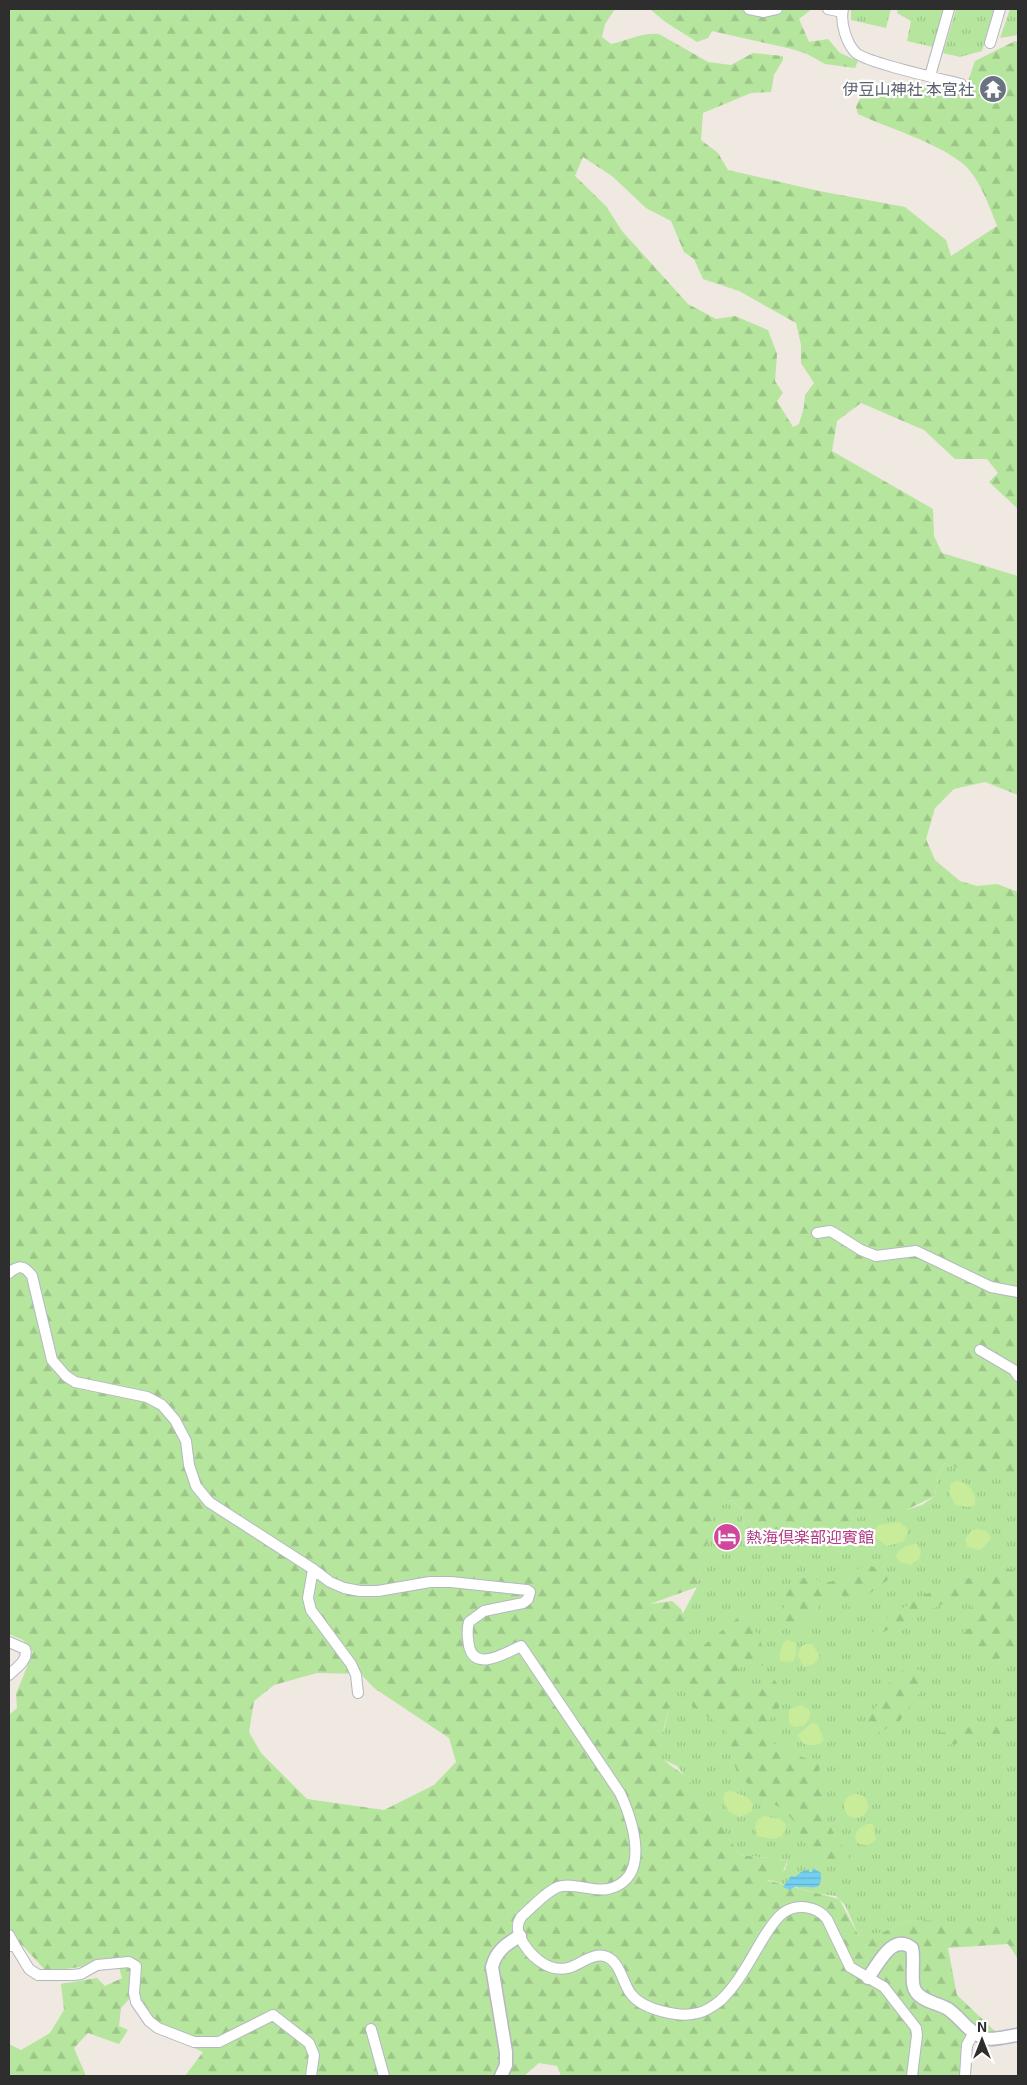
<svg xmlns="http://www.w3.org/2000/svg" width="1027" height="2085" font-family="'Exo 2','Noto Sans JP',sans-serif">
<defs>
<pattern id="grass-tufts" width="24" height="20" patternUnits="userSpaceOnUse" patternTransform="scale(1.25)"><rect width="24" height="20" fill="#b6e59e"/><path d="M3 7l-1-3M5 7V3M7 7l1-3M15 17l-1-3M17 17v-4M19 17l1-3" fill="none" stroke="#9dc588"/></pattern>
<pattern id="forest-firs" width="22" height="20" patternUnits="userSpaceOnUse" patternTransform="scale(1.25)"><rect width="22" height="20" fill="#b6e59e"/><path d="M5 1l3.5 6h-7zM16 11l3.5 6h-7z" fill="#9dc588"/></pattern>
<pattern id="water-rules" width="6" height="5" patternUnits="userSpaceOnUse" patternTransform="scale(1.25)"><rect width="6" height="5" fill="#75cff0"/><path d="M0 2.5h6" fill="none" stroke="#66b2ce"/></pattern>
</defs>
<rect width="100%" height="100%" fill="#efe9e1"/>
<path fill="url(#grass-tufts)" d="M851 9H891L886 28 851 20Z
M898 9H944L933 47 907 41 911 21 897 13Z
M956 9H994L982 51 960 57 943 53Z
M1010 9H1018V35L1000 38Z
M945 1463 958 1468 968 1466 1018 1475V1927L911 1920 876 1935 859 1936 845 1905 836 1896 820 1894 765 1879 785 1870 788 1860 740 1855 705 1803 677 1766 666 1761 662 1757 660 1747 671 1699 672 1634 697 1587 715 1503 732 1500 742 1510 745 1537 767 1543 779 1544 824 1524 847 1517 895 1508 906 1510 922 1505 935 1496 938 1476Z"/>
<path fill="url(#forest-firs)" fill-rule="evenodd" d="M9 9H615L605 24 602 37 611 44C626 41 643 32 659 34L708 62 731 65 753 53 783 56V60L774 75 771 92 751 93 703 113 701 140 718 153 728 170 819 191 905 207 946 240 951 256 997 226C990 207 978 175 962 163 934 141 890 129 858 114L856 107 863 92H892L928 87 952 93 966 87 975 61 1015 41 1018 42V509L989 482 998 473 987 459H955L924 430 861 403 837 421 832 451 933 509 934 536 942 553 1018 576V795L985 782 954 789 935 808 926 839 935 860 960 881 977 886 997 884 1018 892V1476L958 1468 945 1463 938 1476 935 1496 906 1510 875 1512 782 1543 745 1537 742 1510 732 1500 716 1503 697 1587 650 1604 672 1601 681 1609 689 1630 703 1646 744 1613C756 1632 766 1643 763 1666L748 1662 734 1673V1684L757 1690 774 1679 786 1699 762 1729 776 1746 819 1764 820 1775 824 1784 822 1805 832 1830 850 1859 834 1862 811 1859 797 1825 783 1809 756 1794 736 1770 725 1728 692 1706 685 1686 678 1679C673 1694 658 1740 662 1755 664 1764 680 1770 687 1778 706 1802 723 1829 740 1855L788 1860 783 1871 766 1880 839 1899 859 1936 883 1932 911 1920 1018 1924V1959L1008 1944 948 1948 957 1995 999 2035 965 2038 972 2066 969 2076H561L557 2066 539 2063 524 2076H185L203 2052 187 2045 189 2040 152 2023 135 1998H130L121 2008 119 2026 128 2030 119 2044 88 2033 74 2048 86 2076H11L9 2072V2044L21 2050 50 2033 64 2010 61 1984 97 1978 105 1986 122 1978 117 1961 47 1972 22 1945 9 1944V1715L17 1708 16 1694 33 1652 23 1640 9 1634ZM583 157 612 176 646 208 671 221 684 252 694 259 703 279 739 291 796 323 801 345V363L814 383 805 395 804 407 799 424 793 427 777 401 783 393 775 381 777 354 768 330 735 316 716 319 688 304 622 231 606 206 575 176ZM317 1673 361 1674 374 1688 449 1738 456 1762 434 1785 384 1810 307 1799 261 1753 249 1732 254 1701 274 1685Z
M650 9H812L799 19 809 42 828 39 840 53 858 61 855 68 825 64 807 54 792 49 712 31 708 38 697 42 664 21Z
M866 1564 895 1575C879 1585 866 1598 850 1607L841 1594C837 1596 830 1597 826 1600 811 1612 810 1625 788 1626L782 1618 787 1588 798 1577 830 1582 845 1577Z
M1008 1569 1018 1571V1647C1012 1650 1005 1656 997 1659 980 1664 967 1645 963 1631L985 1623 965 1616 970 1610 976 1598 972 1594 961 1595 879 1634H870L890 1616 924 1595 990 1570Z
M910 1668 925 1671 927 1682 899 1722 860 1742 867 1721 876 1707 883 1692 896 1673Z
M1018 1719V1733L948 1745 926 1736 1003 1720Z"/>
<path fill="#c9ec9a" d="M955 1481C968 1481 977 1492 975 1505L968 1507 955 1505 950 1495V1485Z
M899 1522 908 1529 907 1535 903 1542 887 1546 875 1537 874 1531 878 1525Z
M978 1529C985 1530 988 1532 991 1538L984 1547 979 1550 967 1547 965 1539 971 1531Z
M917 1543 921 1552 919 1559 910 1565 900 1562 896 1557 897 1552 904 1547Z
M788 1640 796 1643V1655L793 1661 785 1662 780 1660V1653L783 1643Z
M805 1644H812L820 1657 814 1664 804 1667 798 1656 800 1648Z
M801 1705 809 1709C812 1716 808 1721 803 1726L794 1727 789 1723V1710Z
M812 1723H817L824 1739 820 1744C810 1746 801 1746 798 1735Z
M731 1791 747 1797 753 1804 752 1811 740 1817 728 1811 723 1799 725 1792Z
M844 1806a12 12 0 1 1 24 0a12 12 0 1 1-24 0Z
M764 1816 780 1819 785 1823 786 1829 782 1836 774 1839 757 1836 755 1826 758 1819Z
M867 1824H873L876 1839C871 1846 865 1846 857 1843L855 1836 858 1829Z"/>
<path fill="url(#water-rules)" d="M813 1868 821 1873C821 1884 821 1889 808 1887 803 1886 801 1888 796 1886L790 1890 783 1887 791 1876 795 1877 801 1872 809 1869V1872H812Z"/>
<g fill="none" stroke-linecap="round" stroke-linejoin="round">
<g stroke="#b4b7c1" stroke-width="12">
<path id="minor" d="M749 9 764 12 777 9
M828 9 842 12
M843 9C840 22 846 43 856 53 868 63 941 79 961 84
M990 43 1000 9
M930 76 949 9
M817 1233 830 1231 834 1233 861 1250 876 1256 916 1251 991 1287 1018 1292
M9 1273C19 1265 24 1265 32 1276L52 1360 66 1376 75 1382 147 1397 162 1405 175 1420 186 1441 189 1465 196 1486 209 1502 313 1569 330 1582 344 1588 360 1591H378L430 1582H451L527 1590 530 1592 528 1599 523 1603 484 1611 469 1622C466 1631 468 1638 469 1646 475 1673 507 1652 521 1646L620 1793C633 1821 652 1879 608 1889 592 1892 573 1882 558 1887 545 1892 533 1907 522 1916 517 1922 517 1930 520 1937 528 1954 547 1973 568 1968 580 1965 594 1951 607 1957 620 1962 623 1984 631 1994 643 2010 680 2018 698 2013 706 2011 715 2005 721 2000 739 1983 751 1958 764 1937 769 1929 775 1919 783 1913 797 1903 817 1906 827 1919L850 1967 884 1987 916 2028 917 2035 912 2076
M980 1350 1014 1370 1018 1376
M313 1569 308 1598 311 1610 351 1664 356 1675 358 1693
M9 1642 25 1649C29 1660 16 1668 9 1675
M9 1935 15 1946
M9 1946H15L29 1969 38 1975H73L81 1974 97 1965 129 1962 136 1966 134 1993 136 2002 149 2021 158 2028 194 2042H219L273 2015 309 2043 314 2055 311 2076
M371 2029 384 2076
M965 2076 967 2045 973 2034"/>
</g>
<g stroke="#b4b7c1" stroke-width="15">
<path id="tertiary" d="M868 1978C879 1963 892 1933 912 1948 915 1959 910 1982 915 1990 920 2001 938 2003 948 2009 961 2018 969 2033 984 2038 993 2041 1008 2036 1018 2035
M501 2076 506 2065V2052L492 1967C496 1951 506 1944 520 1936"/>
</g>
<use href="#minor" stroke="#fff" stroke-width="10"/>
<use href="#tertiary" stroke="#fff" stroke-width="12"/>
</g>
<defs>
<g id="temple-disc" transform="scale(1.4375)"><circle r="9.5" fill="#6b7280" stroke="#fff"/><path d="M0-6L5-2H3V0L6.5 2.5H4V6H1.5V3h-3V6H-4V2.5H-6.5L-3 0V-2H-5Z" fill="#fff"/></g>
<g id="hotel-disc" transform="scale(1.4375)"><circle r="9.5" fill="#d1479c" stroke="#fff"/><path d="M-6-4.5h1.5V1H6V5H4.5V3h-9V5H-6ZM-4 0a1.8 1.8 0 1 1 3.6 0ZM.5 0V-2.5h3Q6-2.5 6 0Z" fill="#fff"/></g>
</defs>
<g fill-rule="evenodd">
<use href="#temple-disc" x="993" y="89"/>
<use href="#hotel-disc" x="727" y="1537"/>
</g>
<g text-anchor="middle" stroke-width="4.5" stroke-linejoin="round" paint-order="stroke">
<g font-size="16" fill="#5b616d" stroke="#fff" text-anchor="end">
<text x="974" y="95">伊豆山神社 本宮社</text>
</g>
<g font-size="16" fill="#b23c85" stroke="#fff" text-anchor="start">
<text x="746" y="1543">熱海倶楽部迎賓館</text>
</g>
</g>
<rect width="1027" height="2085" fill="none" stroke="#2e2e2e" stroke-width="20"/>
<g transform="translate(982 2040)" stroke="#ffffff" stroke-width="4" paint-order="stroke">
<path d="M0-4L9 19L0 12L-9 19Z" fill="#2e2e2e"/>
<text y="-8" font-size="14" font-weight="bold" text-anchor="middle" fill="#2e2e2e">N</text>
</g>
</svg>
